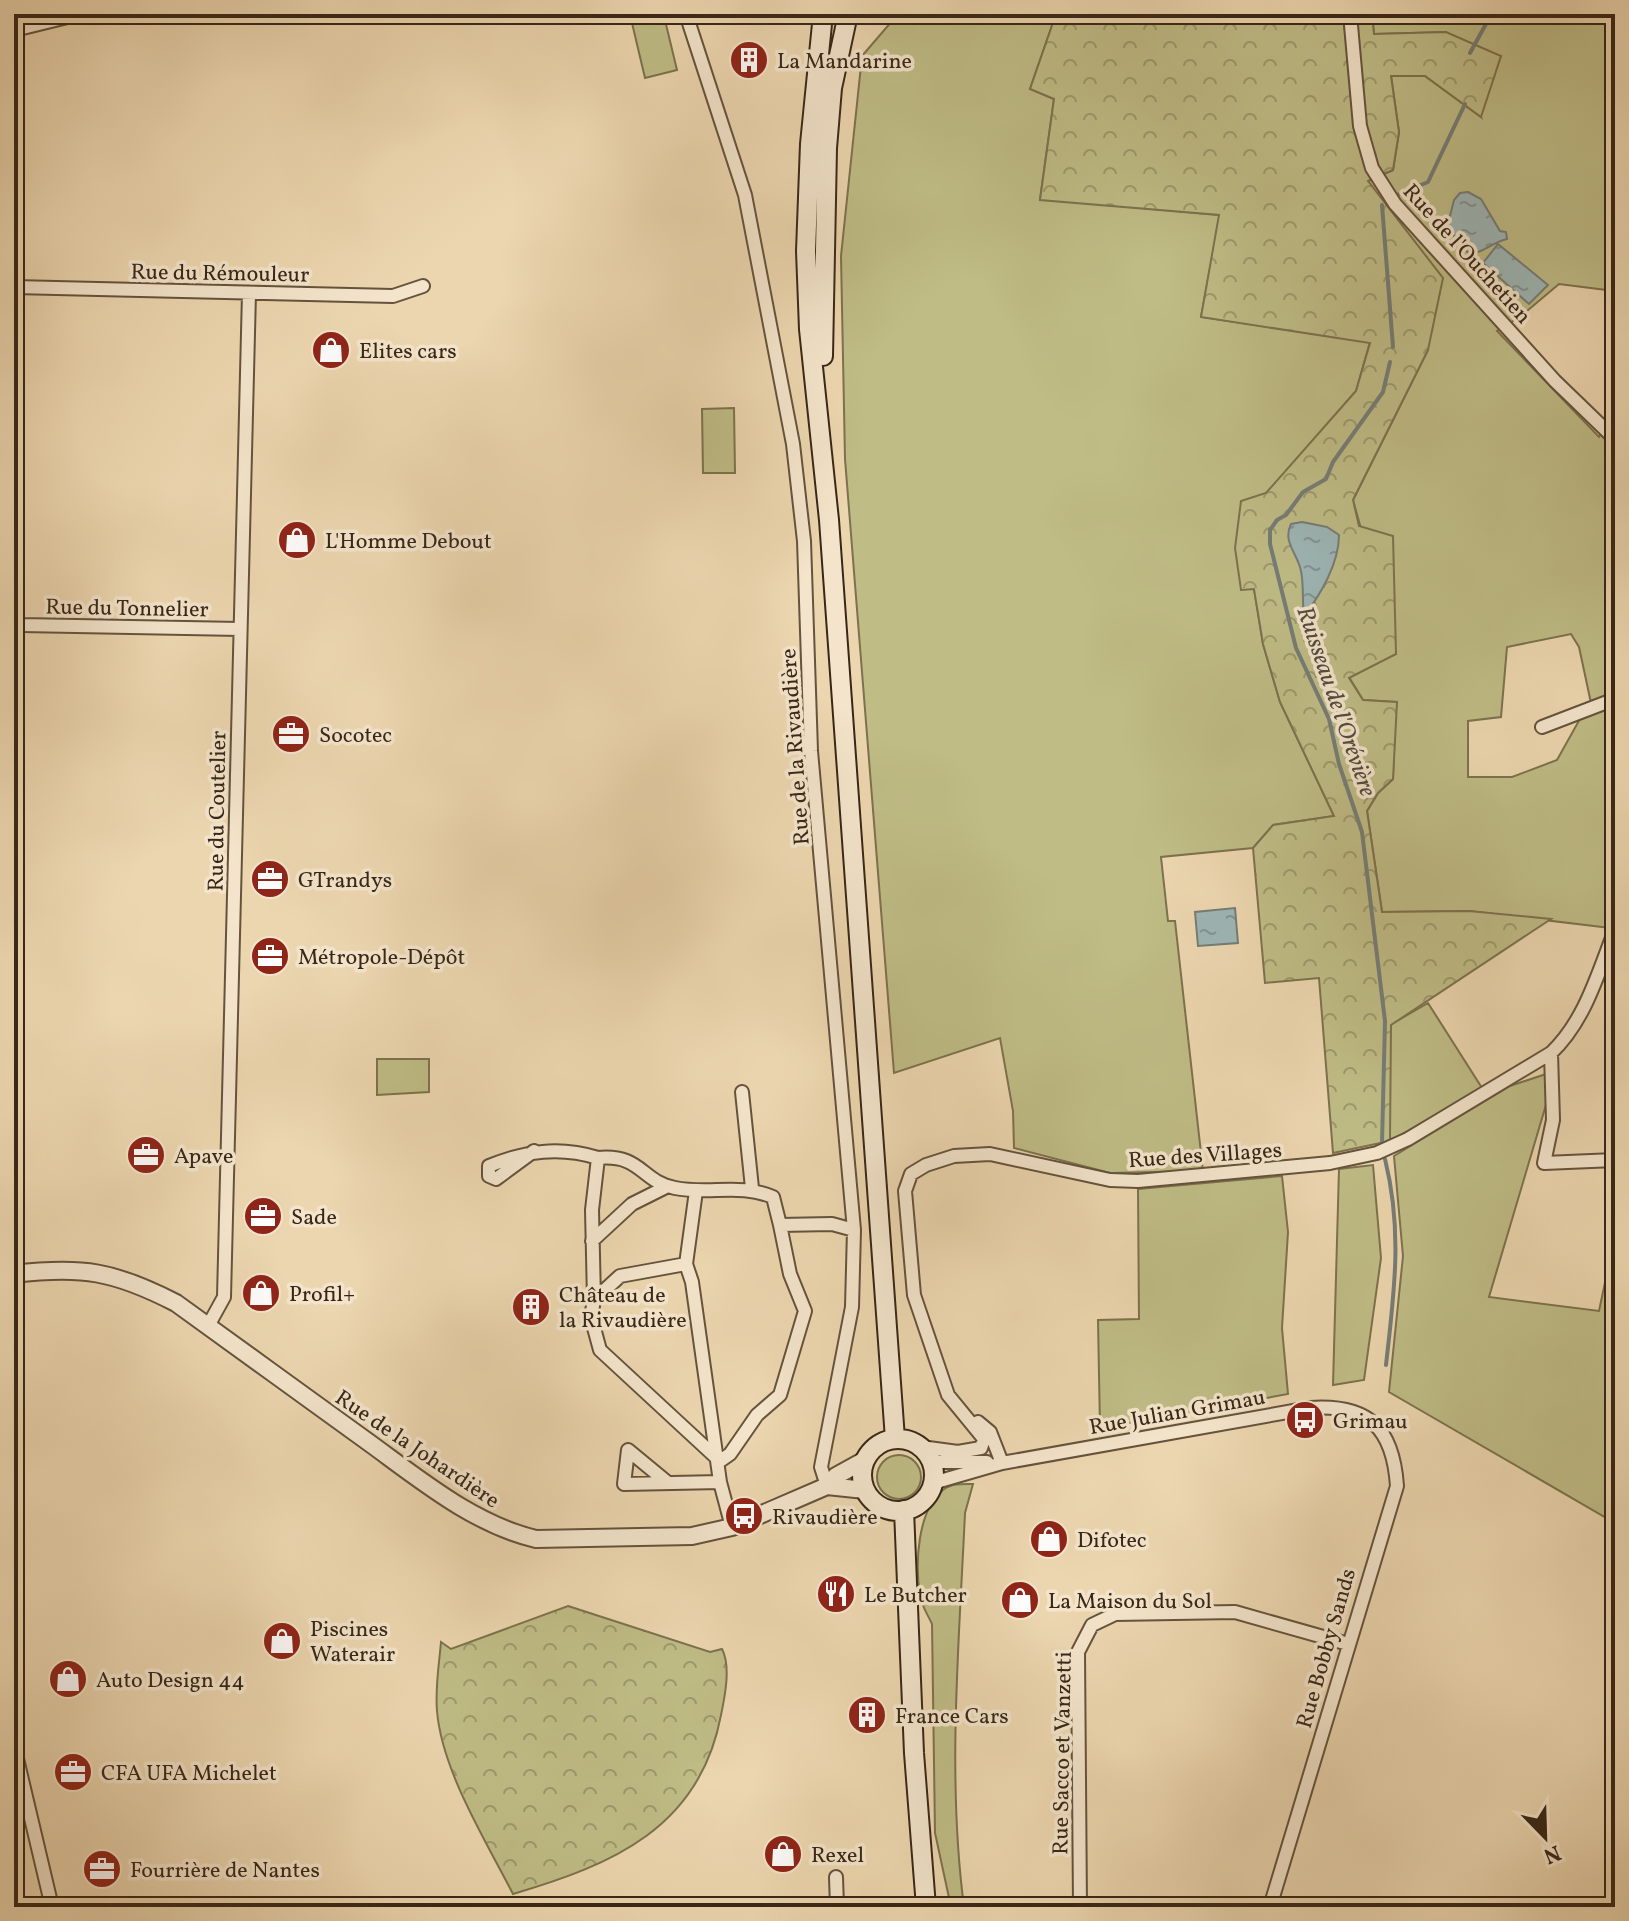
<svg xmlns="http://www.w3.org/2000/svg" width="1629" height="1921" font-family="Vollkorn,serif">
<defs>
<pattern id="forest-crowns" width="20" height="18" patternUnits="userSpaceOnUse" patternTransform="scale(2)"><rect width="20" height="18" fill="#bfbc86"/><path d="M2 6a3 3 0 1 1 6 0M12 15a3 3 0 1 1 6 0" fill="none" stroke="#9c996d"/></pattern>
<pattern id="water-ripples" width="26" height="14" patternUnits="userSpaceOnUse" patternTransform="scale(2)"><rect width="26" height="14" fill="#9db6b6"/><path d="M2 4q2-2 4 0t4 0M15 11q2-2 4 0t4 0" fill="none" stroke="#819493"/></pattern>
</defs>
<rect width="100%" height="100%" fill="#ecd6af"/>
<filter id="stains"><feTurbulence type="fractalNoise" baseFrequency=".0025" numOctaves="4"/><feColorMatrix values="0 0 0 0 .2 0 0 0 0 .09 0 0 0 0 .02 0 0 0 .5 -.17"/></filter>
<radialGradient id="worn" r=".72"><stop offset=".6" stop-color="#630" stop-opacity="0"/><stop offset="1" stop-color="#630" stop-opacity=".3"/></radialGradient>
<path fill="#bfbc86" stroke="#7c724e" stroke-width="2" d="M898 14H1056L1030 89 1054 99 1040 199 1220 215 1201 317 1370 342 1356 391 1266 494 1254 589 1263 644 1280 702 1334 816 1273 825 1253 848 1161 857 1168 921H1175L1203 1171 1110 1173 1014 1148 1013 1111 1000 1038 894 1073 845 459 841 256 862 56Z
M1372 14H1615V291L1559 284 1521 316 1497 331 1599 437 1615 413V693L1591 703 1579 647 1571 634 1507 647 1501 717 1468 721V777H1512L1557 760 1581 717 1615 704V917L1610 928 1469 911 1382 912 1367 811 1378 793 1393 779 1396 702 1363 700 1349 677 1396 654 1353 500 1428 350 1380 198 1368 181 1393 170 1399 132 1391 76H1425L1481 117 1446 32 1374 34Z
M664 16 677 70 645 78 632 23Z
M734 408 735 473H703L702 409Z
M1428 1003 1482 1088 1390 1141V1025Z
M377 1059H429V1092L377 1095Z
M1549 1073 1548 1098 1489 1297 1599 1311 1615 1235V1523L1389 1392 1403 1256 1394 1156 1510 1086Z
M1373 1165 1381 1258 1364 1380 1333 1385 1339 1169Z
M1282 1176 1288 1232 1282 1328 1288 1394 1100 1428 1098 1320 1139 1319 1138 1189Z
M877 1477a22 22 0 1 1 44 0a22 22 0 1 1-44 0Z
M973 1484 965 1513C959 1644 947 1777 964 1907H951L935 1833 932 1624C928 1615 921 1605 920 1595 915 1564 917 1511 943 1490 952 1483 963 1484 973 1484Z"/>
<path fill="url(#forest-crowns)" stroke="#7c724e" stroke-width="2" d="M1056 14H1372L1374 34 1446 32 1501 56 1481 117 1425 76H1391L1399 132 1393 170 1368 181 1443 278 1428 350 1353 500 1359 526 1393 536 1396 654 1349 678 1363 700 1397 702 1393 779 1378 793 1367 811 1382 912 1469 911 1551 919 1391 1025 1390 1141 1333 1153 1319 978 1265 983 1253 848 1273 825 1334 816 1280 702 1263 644 1254 589 1241 590 1235 548 1241 501 1266 493 1356 391 1370 343 1201 317 1219 215 1040 200 1054 99 1030 89Z
M568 1606 710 1652 722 1649C731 1666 725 1696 721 1715 700 1828 612 1865 513 1894 486 1841 442 1771 437 1711 435 1688 439 1665 441 1642L451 1649Z"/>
<path fill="url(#water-ripples)" stroke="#757d76" stroke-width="2" d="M1468 192 1481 199 1500 231 1506 232 1507 239C1492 242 1483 254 1469 254L1447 228 1454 200 1460 193Z
M1498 244 1548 285 1529 304 1483 263Z
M1302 522 1327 527 1339 535C1339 563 1321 594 1304 616 1302 602 1304 585 1301 571 1298 554 1282 542 1291 524Z
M1235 908 1238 943 1198 946 1195 912Z"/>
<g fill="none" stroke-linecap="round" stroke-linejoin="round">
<path stroke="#757d76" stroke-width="4" d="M1470 53 1486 24V14
M1399 194 1428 182 1465 104
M1382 205 1393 347
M1382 1143 1385 1021 1362 832 1339 764 1329 719 1296 648 1270 544V530L1277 520 1286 515 1303 492 1326 479 1333 462 1383 392 1390 362
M1385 1159C1403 1232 1394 1293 1386 1365"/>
<g stroke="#65533d" stroke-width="16">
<path id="minor" d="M686 14 745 195 793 444 804 541 811 751 854 1230 852 1307 821 1467 827 1486
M1350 14 1360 126 1372 168 1395 204 1555 381 1615 439
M14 287 393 296 423 286
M14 622 21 625 240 629
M1542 727 1615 699
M1551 1053 1553 1120 1544 1163 1615 1160
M742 1092 752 1188
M534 1151 496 1179 489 1176V1166C526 1151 559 1146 598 1158
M696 1191 686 1264 692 1282 720 1482
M592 1241 632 1204 668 1186
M686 1264 620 1276 594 1300 591 1317 600 1350 720 1461 730 1454 757 1415 780 1395 805 1311 790 1274 780 1225
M594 1300 592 1210 598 1158C642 1154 640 1181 675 1188 709 1195 740 1183 773 1197L780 1225 832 1224 854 1230
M208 1326 224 1297 249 293
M978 1422 990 1432 1002 1463
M921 1447 958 1452 981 1448 984 1439 948 1395 914 1295 905 1191 911 1174 926 1165 954 1156 990 1154 1110 1180 1138 1181 1330 1163 1377 1153 1408 1139 1551 1053C1585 1021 1598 973 1615 930
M932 1462H987
M668 1483 628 1450 624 1484 720 1482 732 1527
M933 1483 1002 1463 1310 1408C1369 1404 1393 1428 1397 1486L1270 1907
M14 1746 52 1907
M836 1877 837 1907
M1080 1907 1078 1652 1092 1625 1115 1614 1235 1612 1348 1644"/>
</g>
<g stroke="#65533d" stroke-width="20">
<path id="tertiary" d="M14 28 71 14
M14 1274C82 1266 114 1271 176 1303 239 1348 301 1394 364 1439 417 1477 472 1524 536 1539L692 1536 732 1527 827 1486 865 1490
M827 1486 836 1476 865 1460"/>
</g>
<g stroke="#382717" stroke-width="22">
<path id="secondary" d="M823 14 810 144 806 251 809 329 829 520 895 1439
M823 356 827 148 832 88 848 14
M862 1475a36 36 0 1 1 72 0a36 36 0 1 1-72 0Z
M904 1510 914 1753 926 1907"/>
</g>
<use href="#minor" stroke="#f3e4cb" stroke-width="12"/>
<use href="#tertiary" stroke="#f3e4cb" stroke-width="16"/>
<use href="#secondary" stroke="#f3e4cb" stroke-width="18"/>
</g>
<defs>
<g id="building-disc" transform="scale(2)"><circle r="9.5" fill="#8f2418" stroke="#f3e4cb"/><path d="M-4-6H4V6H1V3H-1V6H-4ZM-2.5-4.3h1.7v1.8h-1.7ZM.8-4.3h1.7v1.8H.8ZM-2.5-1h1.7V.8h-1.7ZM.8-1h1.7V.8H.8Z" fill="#fff"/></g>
<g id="shop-disc" transform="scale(2)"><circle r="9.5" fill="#8f2418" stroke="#f3e4cb"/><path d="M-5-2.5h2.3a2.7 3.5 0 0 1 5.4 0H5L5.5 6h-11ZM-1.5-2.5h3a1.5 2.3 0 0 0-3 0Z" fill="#fff"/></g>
<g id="office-disc" transform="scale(2)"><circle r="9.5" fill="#8f2418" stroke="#f3e4cb"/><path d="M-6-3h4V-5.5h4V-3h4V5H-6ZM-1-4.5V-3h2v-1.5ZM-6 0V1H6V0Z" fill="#fff"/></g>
<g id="bus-disc" transform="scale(2)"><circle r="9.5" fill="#8f2418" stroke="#f3e4cb"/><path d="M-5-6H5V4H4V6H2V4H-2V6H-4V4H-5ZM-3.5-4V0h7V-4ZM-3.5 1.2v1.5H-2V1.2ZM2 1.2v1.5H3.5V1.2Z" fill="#fff"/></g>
<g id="restaurant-disc" transform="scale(2)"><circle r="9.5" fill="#8f2418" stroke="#f3e4cb"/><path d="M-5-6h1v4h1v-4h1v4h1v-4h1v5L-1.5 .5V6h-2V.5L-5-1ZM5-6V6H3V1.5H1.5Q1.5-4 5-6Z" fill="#fff"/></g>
</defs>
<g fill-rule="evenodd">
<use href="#building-disc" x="749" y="60"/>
<use href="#shop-disc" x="331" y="350"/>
<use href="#shop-disc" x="297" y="540"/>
<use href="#office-disc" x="291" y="734"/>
<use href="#office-disc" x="270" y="879"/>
<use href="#office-disc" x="270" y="956"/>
<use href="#office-disc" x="146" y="1155"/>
<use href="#office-disc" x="263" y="1216"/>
<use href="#shop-disc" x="261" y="1293"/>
<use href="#building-disc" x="531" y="1307"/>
<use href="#bus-disc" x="1305" y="1420"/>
<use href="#bus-disc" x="744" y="1516"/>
<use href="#shop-disc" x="1049" y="1539"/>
<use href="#restaurant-disc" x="836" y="1594"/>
<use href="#shop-disc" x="1020" y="1600"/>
<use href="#shop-disc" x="282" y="1641"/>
<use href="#shop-disc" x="68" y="1679"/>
<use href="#building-disc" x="867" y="1715"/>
<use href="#office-disc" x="73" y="1772"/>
<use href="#shop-disc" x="783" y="1854"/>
<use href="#office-disc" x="102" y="1869"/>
</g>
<g text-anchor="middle" stroke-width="7" stroke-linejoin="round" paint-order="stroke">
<g font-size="22" fill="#382717" stroke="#f3e4cb" text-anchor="start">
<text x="777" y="68">La Mandarine</text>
<text x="359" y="358">Elites cars</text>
<text x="325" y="548">L'Homme Debout</text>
<text x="319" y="742">Socotec</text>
<text x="298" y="887">GTrandys</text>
<text x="298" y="964">Métropole-Dépôt</text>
<text x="174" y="1163">Apave</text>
<text x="291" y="1224">Sade</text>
<text x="289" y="1301">Profil+</text>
<text x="559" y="1302">Château de<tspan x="559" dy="25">la Rivaudière</tspan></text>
<text x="1333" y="1428">Grimau</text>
<text x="772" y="1524">Rivaudière</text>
<text x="1077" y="1547">Difotec</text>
<text x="864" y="1602">Le Butcher</text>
<text x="1048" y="1608">La Maison du Sol</text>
<text x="310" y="1636">Piscines<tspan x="310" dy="25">Waterair</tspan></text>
<text x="96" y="1687">Auto Design 44</text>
<text x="895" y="1723">France Cars</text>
<text x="101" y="1780">CFA UFA Michelet</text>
<text x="811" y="1862">Rexel</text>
<text x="130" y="1877">Fourrière de Nantes</text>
</g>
<g font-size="22" fill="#382717" stroke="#f3e4cb">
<text transform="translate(1468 253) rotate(48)" y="8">Rue de l'Ouchetien</text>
<text transform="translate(220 272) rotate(1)" y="8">Rue du Rémouleur</text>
<text transform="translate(127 607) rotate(1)" y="8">Rue du Tonnelier</text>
<text transform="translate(794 747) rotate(-94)" y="8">Rue de la Rivaudière</text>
<text transform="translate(216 811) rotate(-89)" y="8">Rue du Coutelier</text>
<text transform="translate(1205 1154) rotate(-4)" y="8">Rue des Villages</text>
<text transform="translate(1177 1411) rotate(-10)" y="8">Rue Julian Grimau</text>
<text transform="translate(418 1448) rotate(34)" y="8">Rue de la Johardière</text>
<text transform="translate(1325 1648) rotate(-74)" y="8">Rue Bobby Sands</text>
<text transform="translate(1061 1753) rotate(-89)" y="8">Rue Sacco et Vanzetti</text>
</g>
<g font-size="24" font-style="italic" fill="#514b3f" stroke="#f3e4cb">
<text transform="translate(1337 701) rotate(71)" y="8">Ruisseau de l'Orévière</text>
</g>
</g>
<rect width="1629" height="1921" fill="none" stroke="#ecd6af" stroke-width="48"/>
<rect x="16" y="16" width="1597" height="1889" fill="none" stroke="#382717" stroke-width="4"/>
<rect x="24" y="24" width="1581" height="1873" fill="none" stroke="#382717" stroke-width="2"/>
<g transform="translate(1545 1837) rotate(157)" stroke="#f3e4cb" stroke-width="6" paint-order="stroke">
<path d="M0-6L14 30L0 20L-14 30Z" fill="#382717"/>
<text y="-12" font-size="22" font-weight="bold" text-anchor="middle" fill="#382717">N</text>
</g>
<rect width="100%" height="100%" filter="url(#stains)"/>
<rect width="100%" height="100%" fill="url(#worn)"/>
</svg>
